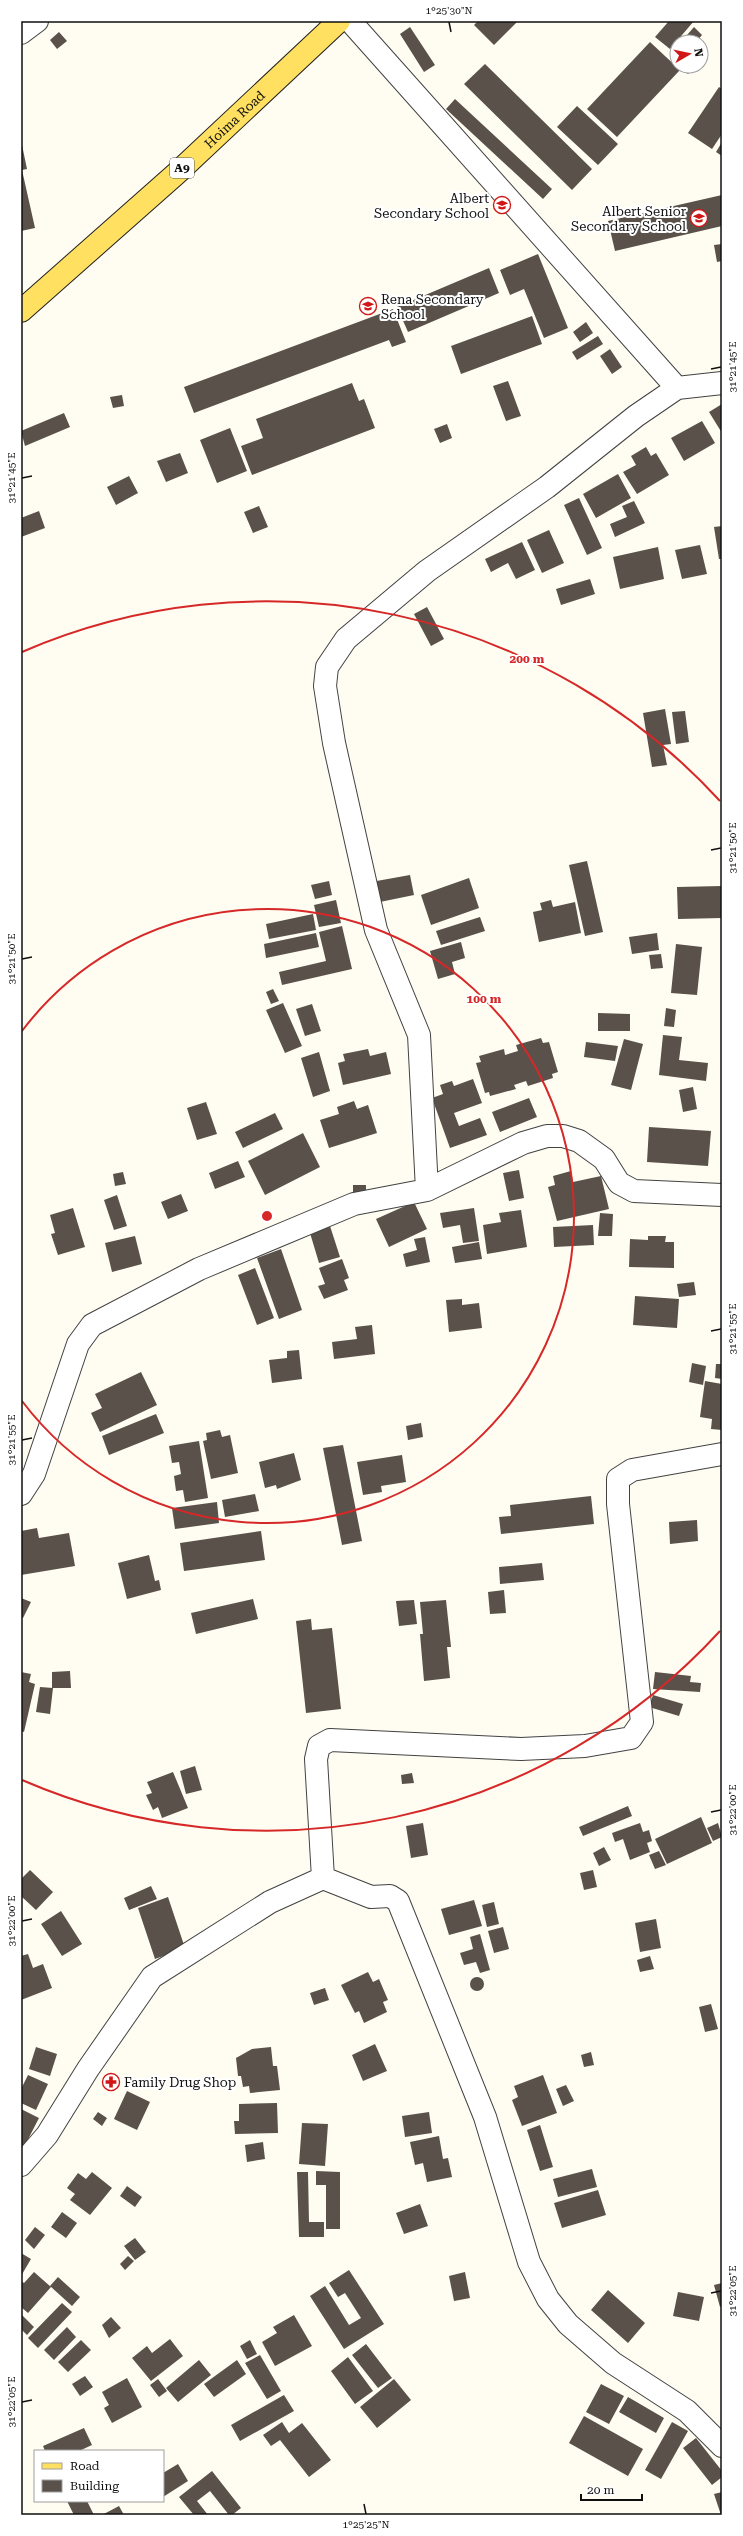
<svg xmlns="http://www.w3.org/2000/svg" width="743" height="2536" font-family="'Roboto Serif',serif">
<rect width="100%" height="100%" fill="#fffdf1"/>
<path fill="#59514a" d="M478 21H518L494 45 474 25Z
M669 21H694L670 49 655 37Z
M410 27 435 65 424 72 400 34Z
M694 27 702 35 696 42H681Z
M59 32 67 41 57 49 50 40Z
M650 42 680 70 617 137 587 109Z
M485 64 592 169 572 190 464 84Z
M679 66H695L688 74Z
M719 87 722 89V134L712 149 688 133Z
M455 99 552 189 543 199 446 109Z
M577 106 618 144 598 165 557 127Z
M722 142V156L716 152Z
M22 145 27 169 22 170 35 228 21 231Z
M722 195V226L615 251 608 221Z
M722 244V261L717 262 714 245Z
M538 254 568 328 544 338 524 289 510 295 500 270Z
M489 268 499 293 408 332 397 307Z
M393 309 406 342 392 347 389 340 194 413 184 387Z
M532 316 542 344 461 374 451 346Z
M586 322 593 333 580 342 573 332Z
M598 336 603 344 577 360 572 352Z
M610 349 622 367 612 374 600 356Z
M508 381 521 416 506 421 493 386Z
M352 383 359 401 364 399 375 428 252 475 241 446 263 438 256 419Z
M122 395 124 406 113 408 110 397Z
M722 404V433L709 412Z
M64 413 70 427 25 446 21 431Z
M702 421 715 443 684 461 671 438Z
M447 424 452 438 440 443 434 429Z
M230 428 247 471 217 483 200 440Z
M646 447 651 456 656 453 669 475 637 494 623 472 636 465 631 456Z
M180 453 188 473 166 482 157 461Z
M618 474 631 498 596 518 583 494Z
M129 476 138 493 116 505 107 487Z
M579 498 602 548 587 555 564 505Z
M634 501 645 523 615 537 610 524 627 517 622 506Z
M259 506 268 527 253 533 244 512Z
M39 511 45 528 21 537V518Z
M722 526V559H719L714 527Z
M549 530 564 563 542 573 527 540Z
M522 542 535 570 516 579 508 563 491 572 485 559Z
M700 545 707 574 682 579 675 550Z
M658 547 664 579 620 589 613 557Z
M590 579 595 594 561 605 556 589Z
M427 607 444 639 431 646 414 614Z
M665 709 671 744 663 745 667 765 652 767 643 713Z
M685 711 689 742 676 744 672 712Z
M587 861 603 932 585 936 569 865Z
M410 875 414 895 375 903 371 882Z
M469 878 479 908 431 925 421 895Z
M329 881 332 895 315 899 311 885Z
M722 886V918L678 919 677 887Z
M336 900 341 923 319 927 314 905Z
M551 900 553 907 575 902 581 933 539 942 533 912 542 910 540 903Z
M313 914 316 930 269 939 266 924Z
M480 917 485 931 441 945 436 931Z
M342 926 352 969 282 985 279 972 326 961 319 932Z
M316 933 319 947 266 958 264 944Z
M657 933 659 950 632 954 629 937Z
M461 942 465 958 452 962 455 974 438 979 430 951Z
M676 944 702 947 697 995 671 993Z
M661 954 663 968 651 969 649 955Z
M273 989 279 1001 271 1004 266 992Z
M283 1003 302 1046 285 1053 266 1010Z
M312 1004 321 1031 305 1036 296 1009Z
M666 1008 676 1010 674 1027 664 1026Z
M598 1013 630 1014V1031H598Z
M663 1035 682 1037 679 1060 708 1063 706 1081 659 1075Z
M541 1038 543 1043 549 1042 558 1072 552 1074 553 1078 528 1086 526 1081 514 1085 516 1089 490 1096 489 1092 485 1093 476 1063 481 1062 479 1056 504 1049 505 1055 518 1051 516 1045Z
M624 1039 643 1044 631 1090 611 1085Z
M586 1042 618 1046 615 1061 584 1057Z
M368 1049 370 1056 386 1052 391 1074 343 1085 338 1063 345 1061 343 1054Z
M319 1052 330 1091 313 1097 301 1058Z
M473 1079 482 1103 454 1113 459 1126 480 1118 487 1135 450 1148 432 1098 443 1094 440 1085 452 1081 454 1086Z
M693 1087 697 1109 683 1112 679 1090Z
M529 1098 537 1117 500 1132 492 1112Z
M354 1101 357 1109 368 1105 377 1133 329 1148 320 1120 339 1114 337 1107Z
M206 1102 217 1134 197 1140 187 1108Z
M275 1113 283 1129 243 1148 235 1132Z
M649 1127 711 1131 708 1166 647 1162Z
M303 1133 320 1167 265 1195 248 1161Z
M238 1161 245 1177 215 1189 209 1173Z
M519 1170 524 1198 509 1201 503 1173Z
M571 1171 573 1182 601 1176 609 1209 557 1221 548 1187 555 1185 553 1176Z
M123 1172 126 1184 115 1186 113 1174Z
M353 1185H366V1196H353Z
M181 1194 188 1211 168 1219 161 1202Z
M117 1195 127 1226 114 1230 104 1200Z
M414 1202 427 1229 389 1247 376 1219Z
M73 1208 85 1247 58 1255 51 1234 55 1233 50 1215Z
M474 1208 479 1241 463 1243 460 1225 443 1228 440 1213Z
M521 1210 527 1247 487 1254 483 1225 501 1222 499 1213Z
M600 1213 613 1214 612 1236H598Z
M593 1225 594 1245 554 1247 553 1227Z
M330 1226 340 1257 319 1263 310 1233Z
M135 1236 142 1264 112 1272 105 1243Z
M648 1236H666L665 1242H674V1268L629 1267 630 1239 648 1240Z
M425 1237 430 1262 406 1267 403 1254 417 1250 414 1239Z
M479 1242 482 1259 455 1263 452 1247Z
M281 1249 302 1310 279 1319 257 1258Z
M342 1259 349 1278 344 1280 348 1290 324 1299 318 1286 325 1284 319 1268Z
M255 1268 274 1318 257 1325 238 1275Z
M694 1282 696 1295 679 1297 677 1284Z
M635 1296 679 1299 677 1328 633 1325Z
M462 1299V1305L479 1303 482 1328 449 1332 446 1300Z
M372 1325 375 1354 334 1359 332 1342 357 1339 355 1327Z
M299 1350 302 1379 272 1383 269 1360 287 1358V1351Z
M692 1363 706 1366 703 1385 689 1382Z
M716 1364H722V1379L715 1378Z
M141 1372 157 1405 100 1432 91 1413 102 1408 95 1394Z
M705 1381 722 1384V1430L711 1429 712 1419 700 1417Z
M156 1414 164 1433 109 1455 102 1436Z
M421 1423 423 1437 408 1440 406 1426Z
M220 1430 222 1437 230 1435 238 1473 211 1479 203 1441 207 1440 206 1433Z
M199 1441 208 1498 185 1502 183 1490 176 1491 174 1476 181 1474 179 1462 172 1463 169 1446Z
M343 1445 362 1541 342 1545 323 1448Z
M294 1453 301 1480 277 1489 276 1485 265 1488 259 1462Z
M402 1455 406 1482 381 1486 382 1492 363 1495 357 1462Z
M255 1494 259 1511 225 1517 222 1500Z
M591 1496 594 1524 501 1534 499 1517 511 1516 510 1505Z
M217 1502 219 1523 175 1529 172 1508Z
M697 1520 698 1541 670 1544 669 1522Z
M37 1528 39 1538 69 1533 75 1566 21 1575V1531Z
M261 1531 265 1560 184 1571 180 1543Z
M149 1555 155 1581 159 1580 161 1590 127 1599 118 1563Z
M542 1563 544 1580 500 1584 499 1567Z
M504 1590 506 1613 490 1614 488 1592Z
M21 1598 31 1602 23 1618 21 1617Z
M253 1599 258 1619 196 1634 191 1613Z
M414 1600 417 1624 399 1626 396 1601Z
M446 1600 451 1647H447L450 1678 424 1681 420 1634H423L420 1602Z
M311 1619 312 1630 332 1628 341 1709 306 1713 296 1621Z
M70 1671 71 1688H52V1672Z
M21 1672 31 1674 29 1682 35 1684 24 1732 21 1731Z
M655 1672 691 1676 690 1682 701 1683 700 1692 653 1689Z
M40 1687 53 1688 50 1714 36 1712Z
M653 1695 683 1704 679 1716 649 1707Z
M195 1766 202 1790 186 1794 180 1771Z
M173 1772 188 1808 162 1818 158 1807 153 1810 146 1795 152 1793 147 1782Z
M412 1773 414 1783 402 1784 401 1775Z
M628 1806 632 1816 583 1836 579 1827Z
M701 1817 712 1843 667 1864 655 1839Z
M423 1823 428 1855 411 1858 406 1826Z
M640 1823 643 1832 649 1830 652 1841 647 1843 650 1852 630 1860 623 1839 615 1842 612 1833Z
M718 1823 722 1837 713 1841 707 1828Z
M604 1847 611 1860 599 1866 593 1853Z
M659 1851 666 1865 655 1869 649 1855Z
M30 1870 53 1892 36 1910 21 1896V1879Z
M593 1870 597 1887 584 1890 580 1873Z
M151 1886 157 1899 129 1910 124 1898Z
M168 1897 185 1948 155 1959 138 1908Z
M474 1900 482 1926 449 1935 441 1909Z
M494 1902 499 1924 487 1927 482 1905Z
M61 1911 82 1944 62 1956 41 1924Z
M656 1919 661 1948 640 1952 635 1923Z
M503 1927 509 1949 494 1953 488 1931Z
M480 1934 490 1970 480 1973 476 1962 464 1965 460 1953 473 1949 470 1937Z
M28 1954 33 1968 43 1964 52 1988 21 2000V1956Z
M650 1956 654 1969 640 1972 637 1960Z
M368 1972 373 1982 379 1979 388 2000 383 2002 387 2012 364 2023 359 2011 355 2013 341 1985Z
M470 1984a7 7 0 1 1 14 0a7 7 0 1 1-14 0Z
M325 1988 329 2000 314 2005 310 1993Z
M711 2004 718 2029 705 2032 699 2007Z
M375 2044 387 2071 363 2081 352 2055Z
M36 2047 57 2054 50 2076 29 2069Z
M271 2047 273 2066H277L280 2090 250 2093 249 2086 243 2087 241 2076H238L236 2058 252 2049Z
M591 2052 594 2065 584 2067 581 2055Z
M28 2075 48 2084 36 2110 21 2103V2089Z
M543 2075 557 2113 522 2126 512 2100 518 2097 514 2086Z
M566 2085 574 2101 563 2106 556 2089Z
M127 2091 150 2102 137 2130 114 2119Z
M277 2103 278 2133 235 2134 234 2121H239V2104Z
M21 2109 39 2118 21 2153Z
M98 2112 107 2118 102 2126 93 2119Z
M429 2112 432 2133 405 2137 402 2116Z
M302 2123 328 2124 325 2166 299 2164Z
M540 2125 553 2167 540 2171 527 2130Z
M439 2136 443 2159 448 2158 452 2177 427 2182 423 2163 415 2165 410 2142Z
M263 2142 265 2159 247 2162 245 2145Z
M592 2169 597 2187 558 2197 553 2179Z
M316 2171 340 2172V2229H326V2185H316Z
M92 2172 112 2188 90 2215 70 2200 75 2194 67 2188 78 2173 86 2179Z
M297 2172H308L309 2222H324V2237H299Z
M127 2186 142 2197 135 2207 120 2196Z
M598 2190 606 2215 562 2228 554 2203Z
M420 2204 428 2226 404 2234 396 2213Z
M62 2212 77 2223 66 2238 51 2227Z
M35 2227 45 2235 34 2249 25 2240Z
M135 2238 146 2252 135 2260 124 2246Z
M21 2253 31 2259 21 2276Z
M128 2256 134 2261 125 2270 120 2264Z
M349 2270 384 2324 344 2349 310 2296 325 2286 349 2325 361 2318 345 2293 338 2297 329 2283Z
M34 2272 51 2287 28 2313 21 2307V2281L24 2283Z
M465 2272 470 2298 454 2301 449 2276Z
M58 2277 80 2297 72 2306 50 2286Z
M722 2283V2306L720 2307 714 2285Z
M608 2290 645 2323 628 2343 591 2310Z
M678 2292 704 2297 699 2321 673 2316Z
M62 2303 72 2312 38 2348 28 2338Z
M21 2314 34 2327 27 2335 21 2329Z
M294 2315 312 2346 275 2366 262 2342 277 2333 273 2327Z
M111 2317 121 2328 109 2338 102 2325Z
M67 2327 76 2337 54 2360 44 2350Z
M170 2339 183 2356 151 2381 132 2358 147 2346 152 2353Z
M81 2340 91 2350 68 2372 58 2362Z
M250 2340 257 2354 247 2359 240 2346Z
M366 2344 392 2378 378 2388 352 2355Z
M260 2355 281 2391 267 2399 245 2363Z
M348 2357 373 2391 355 2404 331 2371Z
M199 2360 211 2375 178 2402 166 2388Z
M237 2360 246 2374 214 2397 204 2384Z
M85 2376 93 2387 80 2396 72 2384Z
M127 2378 142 2407 112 2423 104 2408 109 2405 102 2392Z
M158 2379 167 2391 159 2397 150 2385Z
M394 2379 411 2400 377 2428 360 2407Z
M601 2384 624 2396 609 2424 586 2412Z
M284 2395 294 2411 240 2441 231 2425Z
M628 2397 664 2418 656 2433 619 2412Z
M584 2416 643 2449 628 2476 569 2443Z
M282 2422 289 2433 302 2423 331 2460 309 2477 280 2440 271 2446 263 2435Z
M672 2422 688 2431 661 2479 645 2470Z
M84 2428 92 2445 79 2451H45L43 2446Z
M696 2438 722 2471V2477L712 2485 683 2448Z
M178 2464 188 2481 163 2497V2473Z
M212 2471 241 2508 232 2515H229L210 2491 197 2501 208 2515H194L179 2497Z
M722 2492V2515H721L714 2494Z
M67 2501H87L94 2515H74Z
M119 2506 124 2515H102Z"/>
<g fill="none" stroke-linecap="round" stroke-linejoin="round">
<g stroke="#424242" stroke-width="24">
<path id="minor" d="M350 21 677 388
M21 33 37 21
M427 1190 419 1035 376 930 334 743 325 686 327 667 346 639 427 571 547 487 636 416 677 388 722 383
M21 1494 34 1474 78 1344 92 1325 199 1269 354 1204 427 1190 523 1143 547 1136H563L579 1141 604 1159 619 1183 634 1191 722 1195
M323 1878 316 1759 319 1746 330 1740 521 1749 585 1746 631 1738 642 1722 618 1504V1479L632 1470 722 1454
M21 2165 47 2135 88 2069 152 1977 270 1902 323 1878 371 1897 390 1896 398 1901 485 2117 529 2262 548 2299 568 2324 613 2363 687 2411 722 2446"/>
</g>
<g stroke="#202020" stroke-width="24">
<g id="major">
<path id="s1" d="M21 311 177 173 339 21"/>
</g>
</g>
<use href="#minor" stroke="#fff" stroke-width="22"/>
<use href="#major" stroke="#ffe061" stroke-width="22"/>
</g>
<path fill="none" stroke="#0f0f0f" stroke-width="1.5" d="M449 22 451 32M711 369 721 367M22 478 32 476M711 850 721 848M22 959 32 957M711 1331 721 1329M22 1440 32 1438M711 1812 721 1810M22 1921 32 1919M711 2293 721 2291M22 2402 32 2400M364 2504 366 2514"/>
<g fill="none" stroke="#d62828" stroke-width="2">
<path d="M22 1031A307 307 0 1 1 22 1401"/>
<path d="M720 1631A615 615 0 0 1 22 1780M22 652A615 615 0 0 1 720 801"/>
</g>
<defs>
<g id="school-ring" transform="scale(0.9)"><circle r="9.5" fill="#fff" stroke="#d01616" stroke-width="1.5"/><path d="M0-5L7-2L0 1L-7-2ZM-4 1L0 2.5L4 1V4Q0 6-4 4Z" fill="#d01616"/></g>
<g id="pharmacy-ring" transform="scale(0.9)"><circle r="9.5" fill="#fff" stroke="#d01616" stroke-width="1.5"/><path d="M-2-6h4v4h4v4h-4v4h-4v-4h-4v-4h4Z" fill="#d01616"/></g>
</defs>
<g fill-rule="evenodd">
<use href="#school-ring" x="502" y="205"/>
<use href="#school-ring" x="699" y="218"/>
<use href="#school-ring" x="368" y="306"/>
<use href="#pharmacy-ring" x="111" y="2082"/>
</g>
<g text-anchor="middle" stroke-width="4" stroke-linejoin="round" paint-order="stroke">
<rect fill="#fff" stroke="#575757" stroke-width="1" x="170" y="158" width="24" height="20" rx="3"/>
<g font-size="12" font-weight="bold" fill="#0f0f0f">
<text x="182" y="172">A9</text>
</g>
<g font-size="13" fill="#0f0f0f" stroke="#fff">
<text dy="5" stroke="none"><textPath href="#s1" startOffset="287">Hoima Road</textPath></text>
</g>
<g font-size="13" fill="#0f0f0f" stroke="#fff" text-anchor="end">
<text x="489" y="203">Albert<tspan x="489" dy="15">Secondary School</tspan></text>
<text x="686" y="216">Albert Senior<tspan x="686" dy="15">Secondary School</tspan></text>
<text x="381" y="304" text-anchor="start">Rena Secondary<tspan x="381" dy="15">School</tspan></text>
<text x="124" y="2087" text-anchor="start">Family Drug Shop</text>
</g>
</g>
<circle cx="267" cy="1216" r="6" fill="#d62828" stroke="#fff" stroke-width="2"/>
<g font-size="12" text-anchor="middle" font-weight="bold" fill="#d62828" stroke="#fff" stroke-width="4" stroke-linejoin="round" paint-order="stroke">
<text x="527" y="663">200 m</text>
<text x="484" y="1003">100 m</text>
</g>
<rect width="743" height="2536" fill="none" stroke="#ffffff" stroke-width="44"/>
<rect x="34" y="2450" width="130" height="52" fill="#ffffff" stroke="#9f9f9f"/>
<rect x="42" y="2463" width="20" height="6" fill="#ffe061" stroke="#9f9f9f"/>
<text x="70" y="2470" font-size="12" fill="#0f0f0f">Road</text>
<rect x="42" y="2480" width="20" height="12" fill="#59514a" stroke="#9f9f9f"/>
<text x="70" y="2490" font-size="12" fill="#0f0f0f">Building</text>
<g transform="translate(689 54) rotate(81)"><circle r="19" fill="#ffffff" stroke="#9f9f9f"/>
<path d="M0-3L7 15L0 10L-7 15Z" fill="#d01616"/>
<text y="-6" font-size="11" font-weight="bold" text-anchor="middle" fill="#0f0f0f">N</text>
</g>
<path d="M581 2494v6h61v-6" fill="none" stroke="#0f0f0f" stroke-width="2"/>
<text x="587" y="2494" font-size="12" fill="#0f0f0f" stroke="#ffffff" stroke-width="3" paint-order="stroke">20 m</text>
<rect x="22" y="22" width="699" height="2492" fill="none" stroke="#0f0f0f" stroke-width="1.5"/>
<g font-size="10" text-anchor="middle" fill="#0f0f0f">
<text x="449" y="14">1°25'30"N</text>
<text transform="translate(732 367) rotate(-90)" y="4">31°21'45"E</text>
<text transform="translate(11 478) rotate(-90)" y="4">31°21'45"E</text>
<text transform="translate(732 848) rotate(-90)" y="4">31°21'50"E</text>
<text transform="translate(11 959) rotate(-90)" y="4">31°21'50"E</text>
<text transform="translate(732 1329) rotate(-90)" y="4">31°21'55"E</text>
<text transform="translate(11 1440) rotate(-90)" y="4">31°21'55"E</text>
<text transform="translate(732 1810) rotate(-90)" y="4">31°22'00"E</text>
<text transform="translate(11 1921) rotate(-90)" y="4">31°22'00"E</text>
<text transform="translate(732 2291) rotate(-90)" y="4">31°22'05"E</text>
<text transform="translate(11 2402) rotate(-90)" y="4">31°22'05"E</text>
<text x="366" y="2528">1°25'25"N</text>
</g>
</svg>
